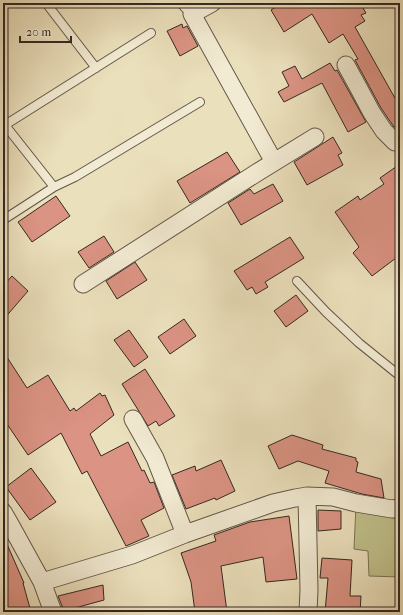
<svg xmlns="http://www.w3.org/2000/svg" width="403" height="615" font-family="'IM FELL French Canon',serif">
<rect width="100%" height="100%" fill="#ebe0bc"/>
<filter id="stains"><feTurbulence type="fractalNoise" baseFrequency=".005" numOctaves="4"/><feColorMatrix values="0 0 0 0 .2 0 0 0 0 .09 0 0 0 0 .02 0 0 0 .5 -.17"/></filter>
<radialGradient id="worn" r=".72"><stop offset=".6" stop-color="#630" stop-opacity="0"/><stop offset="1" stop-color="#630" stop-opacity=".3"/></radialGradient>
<path fill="#c0c08b" stroke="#7a7456" d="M356 505 400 513V577L369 576 368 551 354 549Z"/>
<path fill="#db9383" stroke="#342822" d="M282 3H360L366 13 361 15 365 21 355 27 396 100 400 98V124L394 127 381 108 355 60 358 59 343 34 329 43 312 14 284 32 271 10Z
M182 24 183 28 187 26 198 46 180 56 167 31Z
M330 63 335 71 337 70 366 122 348 132 322 83 284 102 278 92 289 86 282 72 295 66 302 79Z
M333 137 342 153 338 155 343 165 307 185 294 162Z
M227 152 240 172 190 203 177 181Z
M400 164V255L372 276 353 253 359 247 335 212 358 196 360 200 384 184 380 178Z
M273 184 283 201 241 225 228 203 250 189 254 194Z
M56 196 70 216 32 242 18 222Z
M104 236 114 252 89 268 78 252Z
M290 237 304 258 265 282 268 287 256 294 252 287 247 290 234 271Z
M135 262 147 280 117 299 106 281Z
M12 276 28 291 3 320V286Z
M296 295 308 311 286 327 274 311Z
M184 319 196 336 170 354 158 337Z
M129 330 148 357 134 367 114 340Z
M3 351 27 388 48 375 70 411 74 408 76 411 100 393 102 396 105 395 114 415 90 434 101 456 128 442 142 471 144 470 150 483 154 482 164 508 141 520 149 536 126 546 87 471 82 474 61 433 28 455 3 418Z
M145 369 175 416 159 426 156 421 148 426 122 384Z
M292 435 323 445 322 449 356 458V461L358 462 356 472 381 479 384 498 362 494 325 483 329 471 298 461 279 469 268 446Z
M221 460 235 491 216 500 215 498 186 509 172 475 195 466 196 471Z
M31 468 56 502 30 520 6 487Z
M318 510 341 511V529L318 531Z
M289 516 297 579 266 582 263 557 221 566 227 612H195L191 582 181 553 216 541 214 535 250 522Z
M3 535 24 583H23L31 612H3Z
M322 558 352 560 350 596H361L360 612H325L328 578H320Z
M103 585 104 600 64 611 58 596Z"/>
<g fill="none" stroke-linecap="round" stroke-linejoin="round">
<g stroke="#625648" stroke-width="10">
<path id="lane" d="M46 3 96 68
M181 3 185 8 192 14
M54 187 75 177 200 102
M3 220 54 187 5 125 151 33
M297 281 326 312 359 343 400 376"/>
</g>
<g stroke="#625648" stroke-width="19">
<path id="street" d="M212 3 192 14 274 162
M346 65 357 85 372 113 384 131 395 142 400 138
M83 284 258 172 315 137
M133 419 155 458 185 534
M307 496 309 590 308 612
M3 512 10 524 42 582 53 612
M42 582 132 555 185 534 273 503 295 498 307 496 333 497 356 503 392 509 400 508"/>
</g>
<use href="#lane" stroke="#f2ebd3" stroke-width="8"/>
<use href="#street" stroke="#f2ebd3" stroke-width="17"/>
</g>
<rect width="403" height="615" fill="none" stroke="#ebe0bc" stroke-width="16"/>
<rect x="4" y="4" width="395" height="607" fill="none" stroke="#342822" stroke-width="2"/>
<rect x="8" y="8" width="387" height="599" fill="none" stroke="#342822"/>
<path d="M20 36v6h51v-6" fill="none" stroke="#342822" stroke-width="2"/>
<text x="26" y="36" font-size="12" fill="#342822" stroke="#f2ebd3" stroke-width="3" paint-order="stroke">20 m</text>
<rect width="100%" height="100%" filter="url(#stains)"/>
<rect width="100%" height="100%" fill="url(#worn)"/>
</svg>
